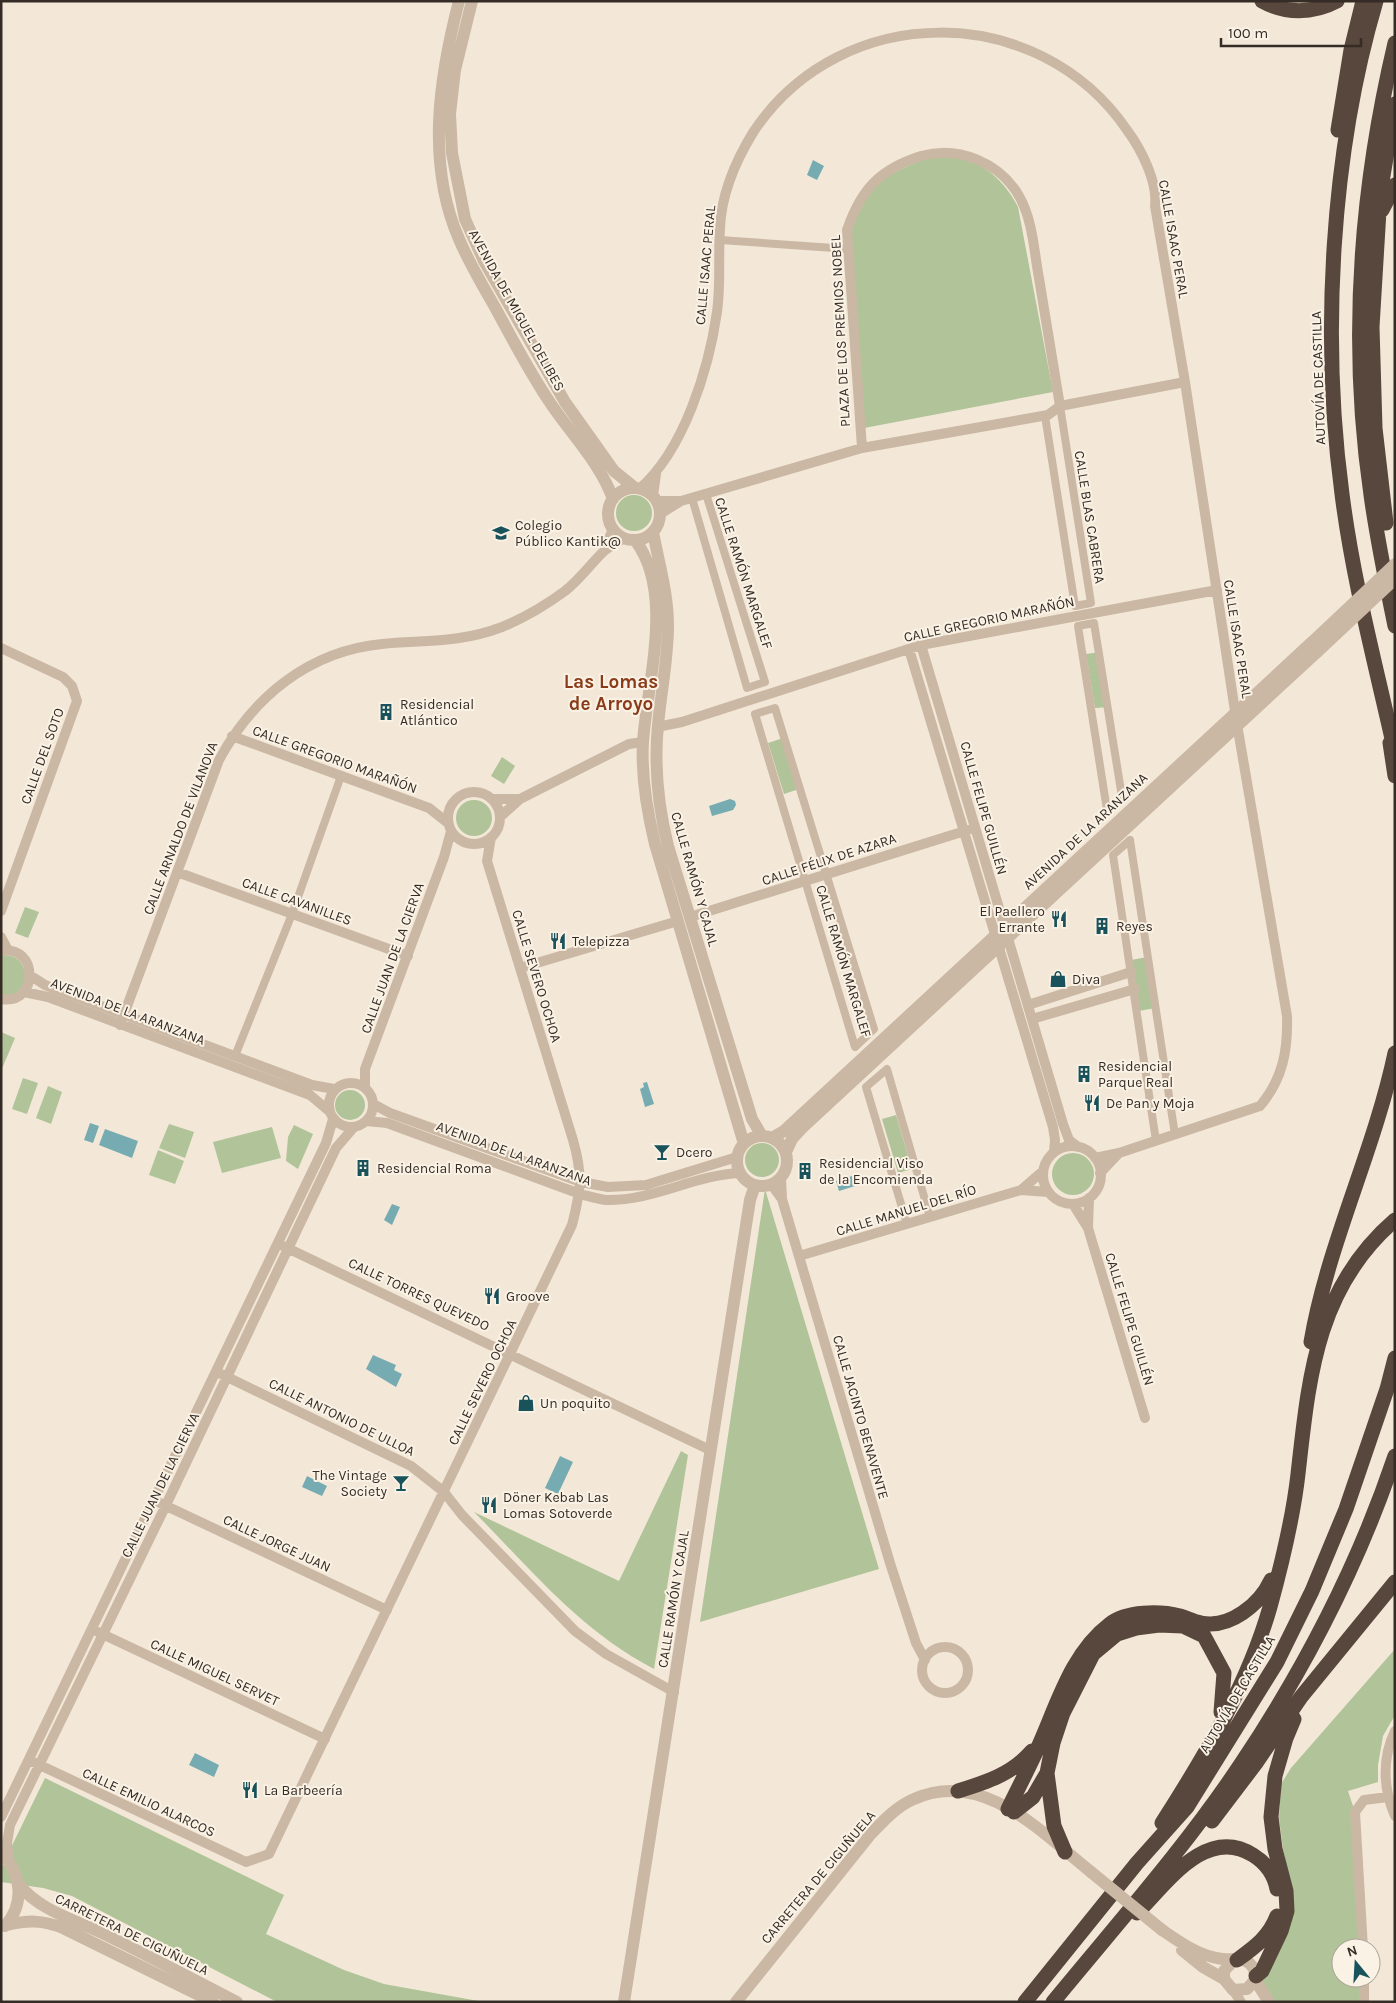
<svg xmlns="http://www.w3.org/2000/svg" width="1396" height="2003" font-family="Karla,sans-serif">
<rect width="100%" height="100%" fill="#f3e8d8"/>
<path fill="#b1c398" d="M932 156C942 157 955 155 964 158 987 165 1008 186 1018 207L1053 392 859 429 851 231C866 182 887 174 932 156Z
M616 513a18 18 0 1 1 36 0a18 18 0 1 1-36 0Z
M1100 652 1110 707 1095 708 1086 654Z
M783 738 799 789 784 794 768 743Z
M502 757 515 766 504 784 491 776Z
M456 818a18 18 0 1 1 36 0a18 18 0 1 1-36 0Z
M25 907 39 912 28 938 15 933Z
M1 955C21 955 25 965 26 983L14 995 1 996Z
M1147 957 1155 1008 1139 1011 1131 960Z
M1 1032 15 1038 1 1071Z
M23 1078 38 1083 27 1114 12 1109Z
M48 1086 62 1092 51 1124 36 1118Z
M335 1105a15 15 0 1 1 30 0a15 15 0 1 1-30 0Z
M896 1115 912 1169 898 1173 882 1119Z
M169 1124 194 1132 185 1158 159 1148Z
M294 1125 313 1134 298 1169 286 1161 288 1137Z
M272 1127 281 1158 222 1173 213 1142Z
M745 1160a17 17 0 1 1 34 0a17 17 0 1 1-34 0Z
M158 1150 184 1161 175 1184 149 1175Z
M1052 1174a21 21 0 1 1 42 0a21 21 0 1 1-42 0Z
M765 1189 879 1569 700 1622Z
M681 1451 688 1455 654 1669C578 1629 533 1571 474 1512L619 1581Z
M1395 1649V1715L1383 1736 1378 1765V1782L1348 1791 1355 1812 1363 1948H1341V1978H1364V2002H1269L1256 1976 1293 1899 1283 1849 1279 1818 1281 1784 1291 1768Z
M45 1778 284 1895 266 1934 344 1970 384 1984 484 2002H277L72 1896 43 1888 1 1882V1868Z"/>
<path fill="#76abb2" d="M813 160 824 166 817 180 807 175Z
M730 799 735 801 736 805 733 810 712 816 709 806Z
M647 1082 654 1104 645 1107 640 1089 644 1087 643 1083Z
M90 1123 99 1126 93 1143 84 1140Z
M105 1129 138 1141 132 1158 99 1145Z
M852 1176 855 1186 839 1191 836 1181Z
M392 1204 400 1207 392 1225 384 1220Z
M373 1355 396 1365 394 1370 402 1374 396 1387 366 1369Z
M560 1456 573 1462 558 1494 545 1488Z
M307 1476 327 1486 322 1496 302 1487Z
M195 1753 219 1765 214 1777 189 1765Z"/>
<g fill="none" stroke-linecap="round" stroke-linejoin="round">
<path stroke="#cbb8a4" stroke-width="8" d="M720 240 848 249
M1045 416 1075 606 1091 603 1060 406
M692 498 747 688 765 682 706 494
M1094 623 1122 797 1107 810 1078 626Z
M775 708 874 1029 855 1047 755 714Z
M1130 840 1113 855 1156 1141
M1130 840 1175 1135
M235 1056 292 914 341 776
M907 1224 866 1087 887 1069 930 1217"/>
<path stroke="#cbb8a4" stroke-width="10" d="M862 448 847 230C861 189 880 169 921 156 959 145 1000 163 1019 196 1033 220 1034 252 1039 278 1046 320 1053 363 1060 406
M639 489C684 451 709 368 717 312 721 284 718 257 720 229 721 195 736 160 754 131 842 0 1038 0 1127 130 1141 149 1158 182 1155 206L1185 382 1235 711
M653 496 656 474
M657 501H680
M660 514 681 501 862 448 1048 415 1060 406 1185 382
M604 551 613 529
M921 645 1063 1124 1069 1140 1078 1147
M1 648 63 677 72 686 77 701 1 911
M909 649 1053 1127 1055 1140 1054 1152
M657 727 682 722 921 645 1217 590
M232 736 429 808 448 823
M448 818a26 26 0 1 1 52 0a26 26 0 1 1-52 0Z
M492 799H520
M500 817 520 799 629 744 643 742
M177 872 408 956
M690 917 968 830
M1 937 8 950
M1 951C39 944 39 1006 1 999
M520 968 678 921
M31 976 45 985 312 1085 334 1089
M24 992 48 997 310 1095 329 1111
M1028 1005 1131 972
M1032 1019 1135 989
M120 1025 219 760C253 697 309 651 382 644 426 640 460 643 502 627 524 618 546 605 565 591 579 580 589 566 602 553 608 547 617 543 624 538
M329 1105a22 22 0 1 1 44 0a22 22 0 1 1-44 0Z
M365 1087V1069L444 857 451 831
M373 1104 390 1113 581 1182 608 1187 646 1185 737 1157
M366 1121 387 1123 580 1194C588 1196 598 1199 606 1200 653 1201 694 1175 740 1173
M1043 1175a29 29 0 1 1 58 0a29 29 0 1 1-58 0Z
M1095 1158 1119 1153 1260 1106C1283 1079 1288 1050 1287 1016L1237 724
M1100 1173 1119 1153
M781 1178 782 1199 890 1563 916 1643 925 1660
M771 1184 782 1199
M1021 1190 1043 1171
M1073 1204 1088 1228 1145 1418
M1088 1227 1089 1198
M283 1246 710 1450
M799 1256 1021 1190 1048 1192
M221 1374 411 1466 444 1492 462 1515 575 1631 606 1654 674 1692
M160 1503 387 1610
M98 1632 325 1739
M922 1670a23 23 0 1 1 46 0a23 23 0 1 1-46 0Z
M1395 1731C1382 1758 1383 1789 1395 1816
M29 1760 246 1862 269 1854 572 1225C581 1190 583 1175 573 1140L487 861 491 837
M1 1817 326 1143 333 1119
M9 1860 7 1843 10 1825 166 1505 336 1148 354 1127
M1363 1948 1355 1812 1364 1800 1388 1797
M1364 1978V2002
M1233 1990 1241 2002"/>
<path stroke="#cbb8a4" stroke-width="12" d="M459 1C439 78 426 163 459 239 469 263 483 286 496 309 512 339 528 369 547 398 568 431 600 462 613 499
M472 1 455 70 450 114 452 153 465 219 484 261 565 402 614 471 635 488
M608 514a26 26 0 1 1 52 0a26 26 0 1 1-52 0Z
M653 532C659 564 668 593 668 626 668 659 661 692 658 725 654 766 658 806 668 846L752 1119 762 1136
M635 540C675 592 647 682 643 742 641 776 647 811 655 844L744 1144
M737 1161a25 25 0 1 1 50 0a25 25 0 1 1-50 0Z
M772 1138 784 1131 1311 643
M786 1152 792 1139 803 1127 1317 652
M1 1853C22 1873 25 1904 5 1926
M19 1885C42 1912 74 1919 104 1934 149 1956 193 1979 237 2002
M7 1925C28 1920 42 1920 63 1928L213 2002
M1162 1930C1181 1943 1199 1956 1222 1959 1230 1960 1242 1957 1249 1963 1254 1967 1256 1974 1255 1980L1247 1989 1233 1990 1224 1979V1971L1234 1960
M1182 1950 1203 1967 1224 1979
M1255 1980 1269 2002
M624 2002 750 1200 755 1185
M736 2002 870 1835C883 1821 897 1806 914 1799 983 1768 1042 1833 1091 1872"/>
<path stroke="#58473c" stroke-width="15" d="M1262 1C1285 14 1313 14 1337 1
M1376 1C1331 153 1321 337 1342 494 1353 581 1376 666 1395 752
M1395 43C1360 191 1349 344 1371 495 1377 539 1386 582 1395 626
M1338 130 1351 50 1363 1
M1382 210 1395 185
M1386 523 1375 428 1372 327 1380 194 1395 104
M1390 743 1395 776
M1311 1342C1328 1243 1374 1152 1395 1053
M1047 1773 1054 1826 1065 1852
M958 1791C987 1782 1012 1774 1032 1751
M1008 1809C1017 1791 1026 1773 1035 1754 1056 1710 1069 1655 1110 1624 1126 1611 1160 1611 1180 1616 1187 1618 1194 1622 1201 1623 1230 1629 1260 1604 1271 1580
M1014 1812 1033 1797 1047 1773 1053 1743 1063 1713 1093 1654 1117 1634 1136 1628 1159 1625 1183 1626 1204 1636 1224 1673 1221 1712
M1212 1821 1256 1763 1301 1697 1395 1582
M1162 1823C1205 1756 1248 1684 1270 1607 1282 1563 1293 1519 1298 1474 1309 1377 1316 1288 1395 1220
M1137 1913C1166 1884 1206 1825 1253 1855 1266 1863 1274 1874 1277 1889
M1237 1960C1255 1947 1269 1937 1277 1916
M1256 1976 1262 1971 1281 1931 1287 1911 1286 1891 1275 1849 1271 1817 1275 1776 1286 1738 1294 1719
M1025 2002 1137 1863 1187 1807 1277 1662 1312 1591 1346 1509 1387 1389 1395 1358
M1053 2002C1117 1924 1185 1848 1241 1764 1305 1668 1358 1566 1395 1456"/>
<path stroke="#cbb8a4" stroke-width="12" d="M1311 643 1395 564
M1317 652 1395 579
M1091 1872 1162 1930"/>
</g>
<defs>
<g id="school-bare" transform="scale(1.35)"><path d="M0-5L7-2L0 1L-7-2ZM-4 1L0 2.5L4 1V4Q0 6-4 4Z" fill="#19525a" stroke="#faf2e5" stroke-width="2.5" paint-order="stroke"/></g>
<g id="building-bare" transform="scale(1.35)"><path d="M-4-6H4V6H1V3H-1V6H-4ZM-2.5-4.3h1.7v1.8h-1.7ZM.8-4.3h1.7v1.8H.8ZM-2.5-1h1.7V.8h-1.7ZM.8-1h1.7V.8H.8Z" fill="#19525a" stroke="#faf2e5" stroke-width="2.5" paint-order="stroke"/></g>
<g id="restaurant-bare" transform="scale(1.35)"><path d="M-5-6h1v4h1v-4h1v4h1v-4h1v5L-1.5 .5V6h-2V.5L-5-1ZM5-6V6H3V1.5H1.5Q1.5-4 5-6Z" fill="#19525a" stroke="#faf2e5" stroke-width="2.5" paint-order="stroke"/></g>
<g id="shop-bare" transform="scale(1.35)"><path d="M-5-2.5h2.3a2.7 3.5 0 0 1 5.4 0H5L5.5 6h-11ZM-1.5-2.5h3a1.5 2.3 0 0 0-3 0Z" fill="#19525a" stroke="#faf2e5" stroke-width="2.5" paint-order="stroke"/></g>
<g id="bar-bare" transform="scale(1.35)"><path d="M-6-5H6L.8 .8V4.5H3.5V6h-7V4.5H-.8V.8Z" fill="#19525a" stroke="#faf2e5" stroke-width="2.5" paint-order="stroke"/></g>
</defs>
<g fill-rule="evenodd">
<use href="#school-bare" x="501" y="533"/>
<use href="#building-bare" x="386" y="712"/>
<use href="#restaurant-bare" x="1059" y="919"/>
<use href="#building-bare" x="1102" y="926"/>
<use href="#restaurant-bare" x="558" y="941"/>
<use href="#shop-bare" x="1058" y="979"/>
<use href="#building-bare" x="1084" y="1074"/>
<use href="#restaurant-bare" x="1092" y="1103"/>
<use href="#bar-bare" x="662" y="1152"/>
<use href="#building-bare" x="363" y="1168"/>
<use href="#building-bare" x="805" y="1171"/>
<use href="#restaurant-bare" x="492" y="1296"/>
<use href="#shop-bare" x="526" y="1403"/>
<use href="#bar-bare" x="401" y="1483"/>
<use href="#restaurant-bare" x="489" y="1505"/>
<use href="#restaurant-bare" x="250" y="1790"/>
</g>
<g text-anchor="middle" stroke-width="4" stroke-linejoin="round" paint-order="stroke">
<g font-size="14" fill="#362c26" stroke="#faf2e5">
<text transform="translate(1174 239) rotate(80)" y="5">CALLE ISAAC PERAL</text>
<text transform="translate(705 265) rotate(-85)" y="5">CALLE ISAAC PERAL</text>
<text transform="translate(517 310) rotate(61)" y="5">AVENIDA DE MIGUEL DELIBES</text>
<text transform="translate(840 331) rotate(-93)" y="5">PLAZA DE LOS PREMIOS NOBEL</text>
<text transform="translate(1318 378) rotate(-92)" y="5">AUTOVÍA DE CASTILLA</text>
<text transform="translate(1090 517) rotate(81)" y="5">CALLE BLAS CABRERA</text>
<text transform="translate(744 573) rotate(72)" y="5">CALLE RAMÓN MARGALEF</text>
<text transform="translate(989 619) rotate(-12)" y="5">CALLE GREGORIO MARAÑÓN</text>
<text transform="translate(1238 639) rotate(81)" y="5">CALLE ISAAC PERAL</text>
<text transform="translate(42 756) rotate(-70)" y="5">CALLE DEL SOTO</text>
<text transform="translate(335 759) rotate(20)" y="5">CALLE GREGORIO MARAÑÓN</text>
<text transform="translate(984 808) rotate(74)" y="5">CALLE FELIPE GUILLÉN</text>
<text transform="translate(180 828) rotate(-69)" y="5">CALLE ARNALDO DE VILANOVA</text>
<text transform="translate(1085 831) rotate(-43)" y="5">AVENIDA DE LA ARANZANA</text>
<text transform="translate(829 859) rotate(-18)" y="5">CALLE FÉLIX DE AZARA</text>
<text transform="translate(695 879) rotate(74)" y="5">CALLE RAMÓN Y CAJAL</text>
<text transform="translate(297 901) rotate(20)" y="5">CALLE CAVANILLES</text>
<text transform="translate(392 958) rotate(-70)" y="5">CALLE JUAN DE LA CIERVA</text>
<text transform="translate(844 961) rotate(73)" y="5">CALLE RAMÓN MARGALEF</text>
<text transform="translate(537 976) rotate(73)" y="5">CALLE SEVERO OCHOA</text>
<text transform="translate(128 1011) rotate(21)" y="5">AVENIDA DE LA ARANZANA</text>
<text transform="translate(514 1153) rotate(20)" y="5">AVENIDA DE LA ARANZANA</text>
<text transform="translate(906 1210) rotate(-17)" y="5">CALLE MANUEL DEL RÍO</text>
<text transform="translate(419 1294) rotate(25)" y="5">CALLE TORRES QUEVEDO</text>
<text transform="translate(1130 1319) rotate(73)" y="5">CALLE FELIPE GUILLÉN</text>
<text transform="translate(482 1382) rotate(-64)" y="5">CALLE SEVERO OCHOA</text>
<text transform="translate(342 1417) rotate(26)" y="5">CALLE ANTONIO DE ULLOA</text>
<text transform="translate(861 1417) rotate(74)" y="5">CALLE JACINTO BENAVENTE</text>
<text transform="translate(160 1485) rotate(-64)" y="5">CALLE JUAN DE LA CIERVA</text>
<text transform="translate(277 1543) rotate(25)" y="5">CALLE JORGE JUAN</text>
<text transform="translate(673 1599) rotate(-81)" y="5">CALLE RAMÓN Y CAJAL</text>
<text transform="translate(215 1672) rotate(25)" y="5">CALLE MIGUEL SERVET</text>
<text transform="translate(1237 1694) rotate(-59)" y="5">AUTOVÍA DE CASTILLA</text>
<text transform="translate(149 1802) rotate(25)" y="5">CALLE EMILIO ALARCOS</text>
<text transform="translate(818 1877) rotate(-50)" y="5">CARRETERA DE CIGUÑUELA</text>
<text transform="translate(132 1934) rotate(26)" y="5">CARRETERA DE CIGUÑUELA</text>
</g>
<g font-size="14" fill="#362c26" stroke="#faf2e5" text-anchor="start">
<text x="515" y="530">Colegio<tspan x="515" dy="16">Público Kantik@</tspan></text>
<text x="400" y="709">Residencial<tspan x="400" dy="16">Atlántico</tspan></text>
<text x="1045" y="916" text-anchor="end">El Paellero<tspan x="1045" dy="16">Errante</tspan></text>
<text x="1116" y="931">Reyes</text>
<text x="572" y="946">Telepizza</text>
<text x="1072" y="984">Diva</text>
<text x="1098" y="1071">Residencial<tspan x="1098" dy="16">Parque Real</tspan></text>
<text x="1106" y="1108">De Pan y Moja</text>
<text x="676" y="1157">Dcero</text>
<text x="819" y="1168">Residencial Viso<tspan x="819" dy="16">de la Encomienda</tspan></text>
<text x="377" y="1173">Residencial Roma</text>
<text x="506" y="1301">Groove</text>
<text x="540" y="1408">Un poquito</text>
<text x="387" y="1480" text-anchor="end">The Vintage<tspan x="387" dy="16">Society</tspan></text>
<text x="503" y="1502">Döner Kebab Las<tspan x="503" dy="16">Lomas Sotoverde</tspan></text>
<text x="264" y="1795">La Barbeería</text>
</g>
<g font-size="19" font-weight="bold" fill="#8a3c1a" stroke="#faf2e5">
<text x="611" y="688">Las Lomas<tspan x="611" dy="22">de Arroyo</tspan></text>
</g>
</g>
<rect width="1396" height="2003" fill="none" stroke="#362c26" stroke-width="5"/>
<g transform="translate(1356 1963) rotate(342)"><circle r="24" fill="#faf2e5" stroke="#aca399"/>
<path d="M0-4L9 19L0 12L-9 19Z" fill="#19525a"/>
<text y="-8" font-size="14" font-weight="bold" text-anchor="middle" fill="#362c26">N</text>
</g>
<path d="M1221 38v8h140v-8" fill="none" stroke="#362c26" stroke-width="2.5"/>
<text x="1228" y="38" font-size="15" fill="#362c26" stroke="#faf2e5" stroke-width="4" paint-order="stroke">100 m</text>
</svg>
